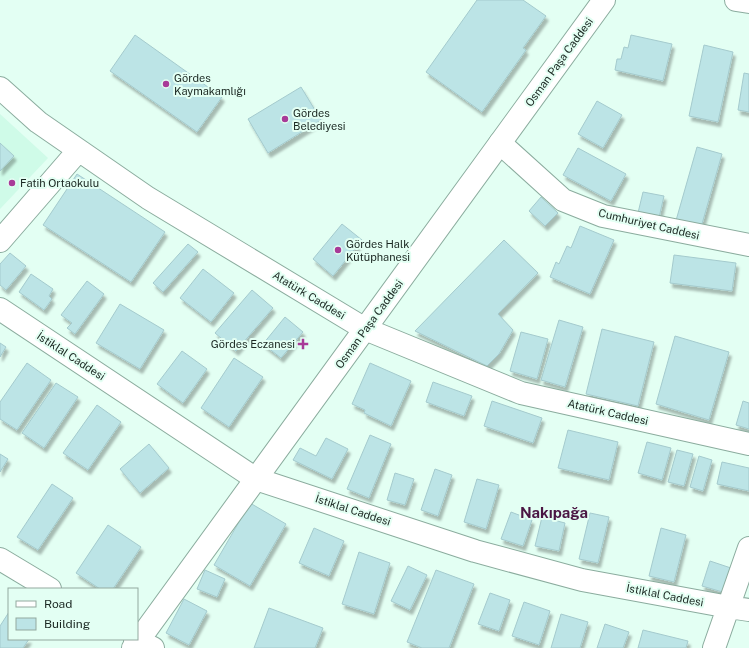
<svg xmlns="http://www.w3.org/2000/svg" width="749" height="648" font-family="'Public Sans',sans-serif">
<defs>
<filter id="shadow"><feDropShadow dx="2.5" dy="4.5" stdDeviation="1" flood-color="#0004"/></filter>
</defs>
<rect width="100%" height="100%" fill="#e3fff3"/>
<path fill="#cffbe8" d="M0 114 48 158 0 209Z"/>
<path fill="#bce4e6" stroke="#a4cacd" filter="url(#shadow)" d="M477 0H523L546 16 523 48 526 50 482 112 426 72Z
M135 35 222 97 197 132 110 71Z
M631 35 672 44 663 81 615 70 617 59H621L624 47 628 48Z
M704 45 733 52 718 122 689 116Z
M744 73 749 74V112L738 110Z
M301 87 321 120 268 153 248 119Z
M597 101 622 115 603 148 578 134Z
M0 143 14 156 0 171Z
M697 147 722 154 700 231 675 224Z
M578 148 626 174 611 201 563 175Z
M77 174 165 232 131 282 43 225Z
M643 192 664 196 658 222 637 217Z
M541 197 558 213 545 226 529 211Z
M342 224 362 240 333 276 313 259Z
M580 226 614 240 590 294 550 277 556 262 559 264 567 246 571 248Z
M504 240 538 273 498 314 513 330 499 354 487 366 415 331Z
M188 244 198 252 163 292 153 283Z
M10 253 26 266 6 290 0 285V264Z
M674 255 736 263 732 291 670 283Z
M203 269 234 293 211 322 180 298Z
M31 274 53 289 49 296 52 299 44 310 19 292Z
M87 281 104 294 75 334 67 328 72 323 61 315Z
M252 290 273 308 236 351 215 333Z
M120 304 164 330 140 369 96 343Z
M285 317 303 332 281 358 263 344Z
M559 320 583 327 565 387 541 380Z
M602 329 654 342 638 406 586 394Z
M521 332 548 339 537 379 510 371Z
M675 336 729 352 709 420 656 404Z
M0 343 6 347 0 357Z
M182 351 207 369 183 403 157 384Z
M234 358 263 377 229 427 201 408Z
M27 363 51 380 17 430 0 419V402Z
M370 363 411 381 391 426 364 413 365 410 352 404Z
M433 382 472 396 464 416 426 402Z
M56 383 78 397 44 448 22 433Z
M492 401 542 418 533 443 484 426Z
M743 401 749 403V429L736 425Z
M97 405 121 422 88 470 63 453Z
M568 430 618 442 609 480 558 468Z
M370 435 391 444 369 498 347 489Z
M326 438 348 449 332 479 293 460 300 448 316 456Z
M647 442 671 448 662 480 638 473Z
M149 444 169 468 140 493 120 469Z
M677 450 693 454 684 486 668 482Z
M0 454 8 459 0 472Z
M699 456 712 460 703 491 690 487Z
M722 462 749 468V491L717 484Z
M435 469 452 475 438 516 421 510Z
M395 473 414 479 405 505 387 500Z
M477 479 499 485 486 529 464 522Z
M52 484 73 498 38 550 17 537Z
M250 503 286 524 250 586 214 565Z
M511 512 532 520 523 546 501 539Z
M590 513 609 517 598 563 579 559Z
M542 517 565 523 559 551 535 546Z
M108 525 141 547 113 589H100L76 573Z
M314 528 344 541 329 576 299 563Z
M661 528 686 535 674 582 649 576Z
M359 552 390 563 374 614 342 604Z
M710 561 734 569 726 593 702 586Z
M408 566 427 575 410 610 391 601Z
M205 570 225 579 217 597 197 589Z
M436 570 474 584 449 648H422L407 642Z
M490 593 510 600 499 631 478 624Z
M184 599 207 611 189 645 166 633Z
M524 602 550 611 539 645 512 636Z
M269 608 323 628 315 648H254Z
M9 612V639H29L23 648H0V626Z
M561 614 588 622 580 648H551Z
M605 624 629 632 623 648H597Z
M643 630 688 641 686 648H638Z"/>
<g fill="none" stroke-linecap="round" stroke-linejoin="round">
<g stroke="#8bac9e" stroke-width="24">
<path id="street" d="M0 88 38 122 148 198 365 329 521 393 749 444
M500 143 563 200 603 216 749 245
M0 241 78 151
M0 309 256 479 475 551 582 580 729 607 749 610
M0 559 50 589
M135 639 153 648
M714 648 749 548"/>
</g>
<g stroke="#8bac9e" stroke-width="24">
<path id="secondary" d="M736 0 749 2
M133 648 604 0"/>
</g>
<use href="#street" stroke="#fff" stroke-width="22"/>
<use href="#secondary" stroke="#fff" stroke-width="22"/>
</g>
<g fill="#a83a98" stroke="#e3fff3" stroke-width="1.5">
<circle cx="166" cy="84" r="4"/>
<circle cx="285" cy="119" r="4"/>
<circle cx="12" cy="183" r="4"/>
<circle cx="338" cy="250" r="4"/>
<path d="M301 338h4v4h4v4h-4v4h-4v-4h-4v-4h4z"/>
</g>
<g text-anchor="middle" stroke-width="4" stroke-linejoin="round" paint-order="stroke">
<g font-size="11" fill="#1a2721" stroke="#e3fff3">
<text transform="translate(559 62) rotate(-54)" y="4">Osman Paşa Caddesi</text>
<text transform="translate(649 224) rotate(13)" y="4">Cumhuriyet Caddesi</text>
<text transform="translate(309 295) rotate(31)" y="4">Atatürk Caddesi</text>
<text transform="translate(369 324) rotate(-54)" y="4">Osman Paşa Caddesi</text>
<text transform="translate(71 356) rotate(33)" y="4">İstiklal Caddesi</text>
<text transform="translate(608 412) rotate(13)" y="4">Atatürk Caddesi</text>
<text transform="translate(353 510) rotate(18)" y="4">İstiklal Caddesi</text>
<text transform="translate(665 595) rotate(11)" y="4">İstiklal Caddesi</text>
</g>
<g font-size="11" fill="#1a2721" stroke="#e3fff3" text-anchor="start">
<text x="174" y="82">Gördes<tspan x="174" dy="13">Kaymakamlığı</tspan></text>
<text x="293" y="117">Gördes<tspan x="293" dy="13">Belediyesi</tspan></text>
<text x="20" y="187">Fatih Ortaokulu</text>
<text x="346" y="248">Gördes Halk<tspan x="346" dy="13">Kütüphanesi</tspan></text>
<text x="295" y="348" text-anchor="end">Gördes Eczanesi</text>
</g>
<g font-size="15" font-weight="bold" fill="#4a1643" stroke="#e3fff3">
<text x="554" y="518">Nakıpağa</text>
</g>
</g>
<rect x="8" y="588" width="130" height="52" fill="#e3fff3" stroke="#93a99f"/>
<rect x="16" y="601" width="20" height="6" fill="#ffffff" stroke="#93a99f"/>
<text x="44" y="608" font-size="12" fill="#1a2721">Road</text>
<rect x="16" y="618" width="20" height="12" fill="#bce4e6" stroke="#93a99f"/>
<text x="44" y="628" font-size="12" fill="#1a2721">Building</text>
</svg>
